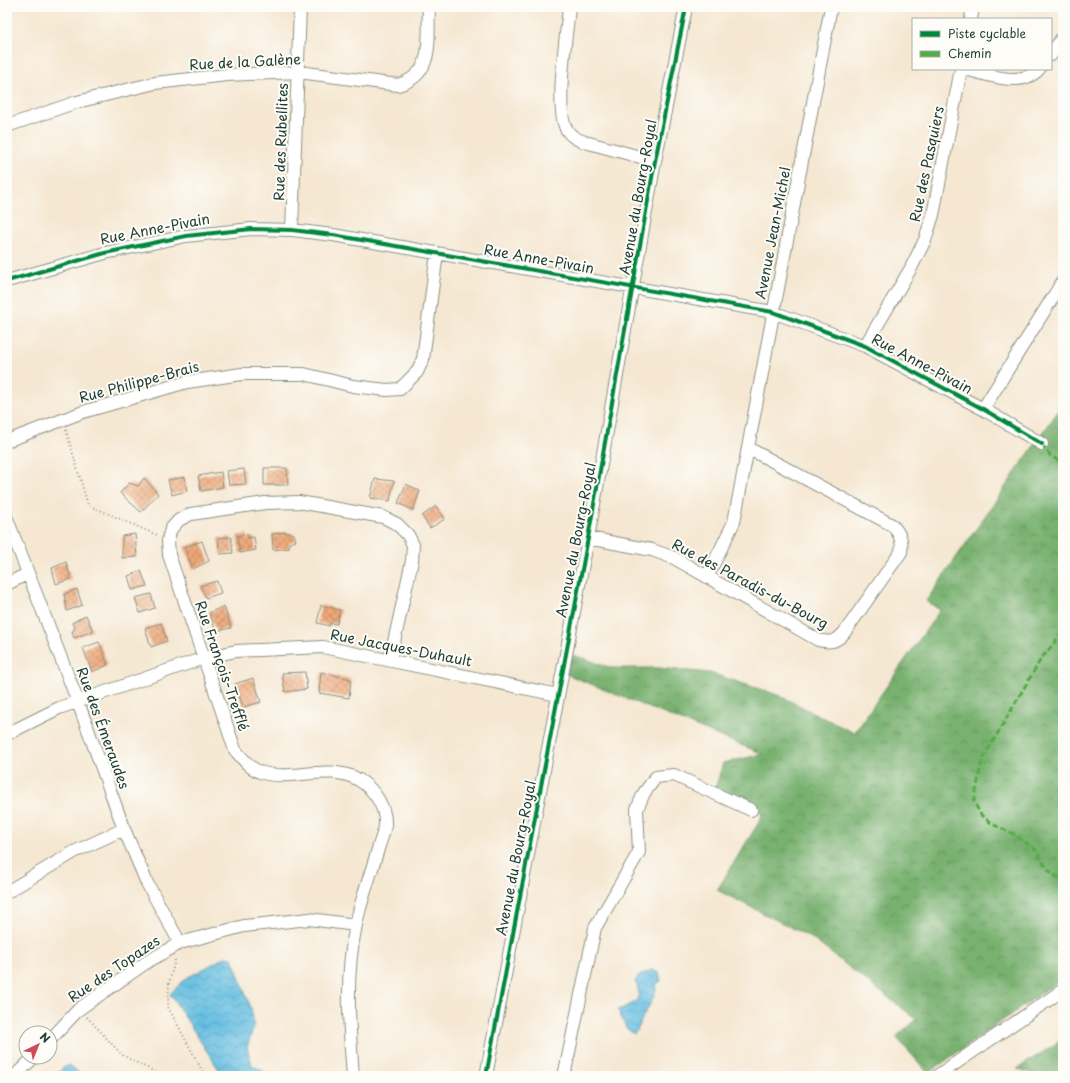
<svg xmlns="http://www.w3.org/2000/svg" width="1070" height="1083" font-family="'Playpen Sans',sans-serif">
<defs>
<pattern id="forest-crowns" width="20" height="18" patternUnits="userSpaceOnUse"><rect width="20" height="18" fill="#78b16f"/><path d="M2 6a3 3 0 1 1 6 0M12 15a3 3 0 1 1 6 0" fill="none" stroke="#62915c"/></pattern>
<pattern id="water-waves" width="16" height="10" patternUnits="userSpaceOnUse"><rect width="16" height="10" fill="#63bde1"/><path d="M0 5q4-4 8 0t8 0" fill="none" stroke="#519bb7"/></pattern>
<pattern id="building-cross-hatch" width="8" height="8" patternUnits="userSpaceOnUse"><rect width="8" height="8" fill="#efa878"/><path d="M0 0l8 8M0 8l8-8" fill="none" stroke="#c18a63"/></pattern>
</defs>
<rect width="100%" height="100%" fill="#fdfcf7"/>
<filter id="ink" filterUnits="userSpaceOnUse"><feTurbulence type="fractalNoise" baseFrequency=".025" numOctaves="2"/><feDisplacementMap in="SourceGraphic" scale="8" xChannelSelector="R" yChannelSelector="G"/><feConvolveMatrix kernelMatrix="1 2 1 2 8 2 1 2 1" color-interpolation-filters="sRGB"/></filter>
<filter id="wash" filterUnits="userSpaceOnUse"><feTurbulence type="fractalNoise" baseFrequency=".012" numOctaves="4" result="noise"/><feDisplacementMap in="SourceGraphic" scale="16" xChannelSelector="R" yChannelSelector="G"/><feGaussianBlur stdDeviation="0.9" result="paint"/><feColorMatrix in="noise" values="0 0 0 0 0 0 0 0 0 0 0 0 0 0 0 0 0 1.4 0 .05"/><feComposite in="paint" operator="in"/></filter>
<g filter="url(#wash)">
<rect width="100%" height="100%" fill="#f5e7d1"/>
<path fill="url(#forest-crowns)" stroke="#4c7752" d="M1063 404V978L928 1073 896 1037 916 1019 810 937 717 890 762 817 759 808 715 789 723 763 763 754 566 674 573 655 612 668H659L710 673 778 695 854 733 940 610 926 601Z
M1063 1039V1076H1043L1017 1069Z"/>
<path fill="url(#water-waves)" stroke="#417d8a" d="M225 957 232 958 251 1008 254 1027 247 1047 252 1065 272 1076H223L170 994 185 979Z
M652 970 659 973 661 981 657 983C655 998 651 1002 644 1015 640 1021 640 1029 634 1034L626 1028 618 1010C635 1003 644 1001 635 981L640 975Z
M70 1065 82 1076H55L63 1068Z"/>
<g id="blocks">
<path fill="url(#building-cross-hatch)" d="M264 468H287L288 485H264Z
M244 469 246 484 229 485 227 471Z
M221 472 223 487 201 491 198 476Z
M185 477 187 491 172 495 168 480Z
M144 478 158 494 141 512 120 493 129 483 138 486Z
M375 479 394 481 390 501 370 498Z
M406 484 420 491 413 510 398 503Z
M436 506 445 519 430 528 422 516Z
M285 532 294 534 296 541 289 543V548L273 550 272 534Z
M135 534 137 557 122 558V536Z
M247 534 248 538 254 537 256 550 240 553 237 536Z
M231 537 233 553 220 554 218 538Z
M202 541 209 561 193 569 184 547Z
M66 562 71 579 56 584 52 568Z
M141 571 147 586 132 590 128 576Z
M217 581 221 593 206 598 200 586Z
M77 589 82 605 67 611 64 594Z
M151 594 155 608 140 613 135 598Z
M321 605 340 610 337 624 330 623V626L317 623Z
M224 606 231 628 216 631 209 613Z
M86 615 93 631 74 638 72 632 75 628 72 623Z
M161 623 167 641 151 647 145 628Z
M99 642 108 665 92 672 83 648Z
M305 672 307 689 285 692 282 673Z
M321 672 351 679 349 698 319 693Z
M253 678 261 702 243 707 235 684Z"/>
</g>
</g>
<g filter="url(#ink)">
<use href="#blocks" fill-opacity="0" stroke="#8a9282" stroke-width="1"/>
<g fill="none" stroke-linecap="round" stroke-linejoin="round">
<g stroke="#8a9282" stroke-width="14">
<path id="minor" d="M569 7C567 32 554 112 567 130 571 137 578 140 585 142L655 161
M971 19 973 7
M1051 55 1063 36
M964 69C987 74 1021 89 1039 69
M7 126 77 102 155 83 227 75 299 72 398 85C436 74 427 39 429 7
M292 230 300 7
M7 281 105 253 186 236 251 229 292 230 333 235 773 312 865 346 983 409 1042 444
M865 346 911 268 925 240 933 215 961 69
M983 409 1063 281
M7 441 83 412 187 382 242 374H304L353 386 387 390 400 389 417 372 423 359 437 253
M7 519 78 702 124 829 147 883 180 943
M588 538 652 550 674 558 818 640C830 643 836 642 844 633L901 552C903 540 900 534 892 525L748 448
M707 577 734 522 831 7
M7 584 27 574
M7 734 59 708 204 658 236 651 323 647 558 695
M7 892 74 852 124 829
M50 1040 79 1009 147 962 180 943 244 926 309 919 356 925
M15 1076 34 1057
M353 1076C349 1025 345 975 356 925 361 899 371 874 378 849 380 842 384 833 385 825 386 807 374 789 359 780 328 762 291 783 260 772 250 769 242 758 235 750L169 555 168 540 171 529 179 520 191 514 265 503 299 502 383 517 397 524 408 535 413 545 412 561 390 660
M486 1076 588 538 655 161 686 7
M564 1076 595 928 639 852 637 809 644 793 656 777 674 775 751 810
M937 1076 1063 990"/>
</g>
<path stroke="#8a9282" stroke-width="2" stroke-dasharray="1 3" stroke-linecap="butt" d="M66 430 88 505 157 535
M175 960 169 983 168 1007 205 1076
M87 1017 122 1055 163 1076"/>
<use href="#minor" stroke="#fff" stroke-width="12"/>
<path stroke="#52ad45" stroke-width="3" stroke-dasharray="6 3" stroke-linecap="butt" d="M1042 444 1050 455 1063 464
M1063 632 1041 659 982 760 974 802 981 815 992 824 1012 833 1036 850 1047 869 1063 881"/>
<g stroke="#fdfcf7" stroke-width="6">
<path id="cycleway" d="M7 281 105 253 186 236 251 229 292 230 333 235 773 312 865 346 983 409 1042 444
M486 1076 588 538 655 161 686 7"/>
</g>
<use href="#cycleway" stroke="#00873e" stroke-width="4"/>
</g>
</g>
<g text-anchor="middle" stroke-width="4" stroke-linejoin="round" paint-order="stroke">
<g font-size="14" fill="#1f3d34" stroke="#fdfcf7">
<text transform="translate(245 62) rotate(-3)" y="5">Rue de la Galène</text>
<text transform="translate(281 142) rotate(-88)" y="5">Rue des Rubellites</text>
<text transform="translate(927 164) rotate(-78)" y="5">Rue des Pasquiers</text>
<text transform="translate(638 197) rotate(-80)" y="5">Avenue du Bourg-Royal</text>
<text transform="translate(155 229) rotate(-11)" y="5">Rue Anne-Pivain</text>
<text transform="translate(773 233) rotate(-79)" y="5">Avenue Jean-Michel</text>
<text transform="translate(539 259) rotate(10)" y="5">Rue Anne-Pivain</text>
<text transform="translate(922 364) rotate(28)" y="5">Rue Anne-Pivain</text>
<text transform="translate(139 382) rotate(-15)" y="5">Rue Philippe-Brais</text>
<text transform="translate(576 540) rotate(-79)" y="5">Avenue du Bourg-Royal</text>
<text transform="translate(750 584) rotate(28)" y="5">Rue des Paradis-du-Bourg</text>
<text transform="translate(401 648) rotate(11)" y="5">Rue Jacques-Duhault</text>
<text transform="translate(222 666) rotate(71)" y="5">Rue François-Trefflé</text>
<text transform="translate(103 728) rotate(70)" y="5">Rue des Émeraudes</text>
<text transform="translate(516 858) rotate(-79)" y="5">Avenue du Bourg-Royal</text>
<text transform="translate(114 969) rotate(-34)" y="5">Rue des Topazes</text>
</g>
</g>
<rect width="1070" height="1083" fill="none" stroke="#fdfcf7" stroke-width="24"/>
<rect x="912" y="18" width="140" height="52" fill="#fdfcf7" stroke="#a4b0a9"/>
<rect x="920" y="31" width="20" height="6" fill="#00873e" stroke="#a4b0a9"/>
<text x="948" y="38" font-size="12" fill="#1f3d34">Piste cyclable</text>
<rect x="920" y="51" width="20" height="6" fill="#52ad45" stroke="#a4b0a9"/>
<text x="948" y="58" font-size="12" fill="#1f3d34">Chemin</text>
<g transform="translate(38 1045) rotate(43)"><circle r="19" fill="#fdfcf7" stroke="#a4b0a9"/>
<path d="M0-3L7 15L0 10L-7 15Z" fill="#d1495b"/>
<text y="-6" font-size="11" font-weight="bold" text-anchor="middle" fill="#1f3d34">N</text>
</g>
</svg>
